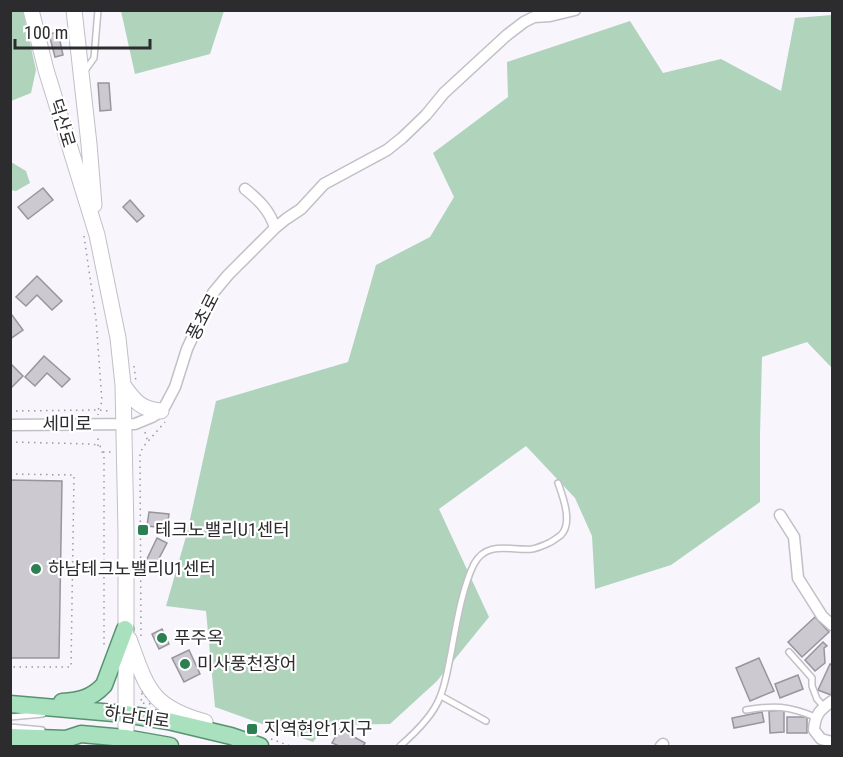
<svg xmlns="http://www.w3.org/2000/svg" width="843" height="757" font-family="'Roboto Condensed','Noto Sans KR',sans-serif">
<rect width="100%" height="100%" fill="#f8f5fd"/>
<path fill="#afd3bb" d="M11 10 23 11 36 70 31 93 11 101Z
M121 11V10L224 11 210 54 135 74Z
M832 15V368L807 342 762 357 760 434V502L671 565 595 589 592 536 575 498 526 446 439 509 489 617 437 681 390 724 327 725 313 742 215 707 206 611 166 606 187 533 216 401 348 362 376 265 430 237 454 197 433 153 508 97 507 62 630 21 663 73 721 59 781 91 795 18Z
M11 162 26 171 30 183 16 191 11 190Z"/>
<path fill="#ccc9d1" stroke="#98959c" stroke-width="1.5" d="M58 32 63 55 55 57 49 34Z
M98 83H109L111 110 100 111Z
M43 188 53 200 28 219 18 207Z
M130 200 144 216 137 222 123 207Z
M37 276 62 301 52 310 37 295 26 306 16 297Z
M10 315H12L23 330 10 339Z
M44 356 70 379 62 387 47 373 35 386 25 377Z
M10 363 23 376 12 387 10 385Z
M10 480 62 481 59 658H10Z
M149 512 169 514 167 528 147 526Z
M157 538 167 543 155 566 146 561Z
M815 617 829 632 802 657 788 642Z
M162 629 169 644 159 649 152 634Z
M823 642 827 646 824 648 825 663 815 671 805 660Z
M189 650 200 674 184 682 172 658Z
M759 658 774 691 750 701 736 668Z
M830 664 832 665V692L831 695 818 690Z
M798 675 803 689 780 698 775 684Z
M784 710V732L770 733 769 711Z
M762 712 764 722 734 728 732 718Z
M787 717H807V733H787Z
M340 729 365 743 363 746H339L332 743Z"/>
<g fill="none" stroke-linecap="round" stroke-linejoin="round">
<g stroke="#c2bfc7" stroke-width="8">
<path id="lane" d="M84 72 94 58 98 10
M789 652 812 678V686L817 699 824 707
M441 696 486 721
M746 710C774 705 789 706 815 717
M10 717 43 714
M10 727 42 730
M400 746C415 733 433 716 440 697 446 683 448 667 451 653 456 626 462 588 474 564 487 540 511 551 532 549 538 548 544 545 549 543 553 541 557 538 561 535 573 523 563 497 558 483"/>
</g>
<g stroke="#c2bfc7" stroke-width="13">
<path id="street" d="M245 189C259 200 270 211 275 228
M10 425 135 424 152 417 161 411 165 406 175 387 187 349 213 293 228 275 275 228 286 219 301 209 324 184 387 150 402 138 426 115 444 93 507 35 524 22 534 17 550 16 575 10
M780 515 794 537 798 578 822 616 832 625
M832 701C820 710 815 714 814 730L821 739 832 742
M661 746 663 744"/>
</g>
<g stroke="#c2bfc7" stroke-width="17">
<path id="secondary" d="M31 10 46 70 97 235 118 338 123 385 126 533V746
M74 10 89 144 94 205
M123 385C135 402 141 409 161 411
M129 639C147 688 150 707 205 722"/>
</g>
<g stroke="#589370" stroke-width="19">
<path id="primary" d="M62 702C80 701 92 698 104 685L125 629
M10 704 125 714 168 721 231 736 260 746
M10 737 66 739 81 734 125 738 170 746"/>
</g>
<path stroke="#9c9aa0" stroke-width="1.5" stroke-dasharray="1.5 4.5" stroke-linecap="butt" d="M84 236 96 319 102 402 98 410V415
M134 366 136 382
M10 411 98 410 110 411
M145 432 148 442
M10 442 92 444 100 446 104 457V646
M98 446V435
M103 452H113
M10 474 74 475 71 667H10
M141 636 140 454 143 447 165 422
M142 691 152 704 141 703Z
M271 739 290 746"/>
<use href="#lane" stroke="#fff" stroke-width="5"/>
<use href="#street" stroke="#fff" stroke-width="10"/>
<use href="#secondary" stroke="#fff" stroke-width="15"/>
<use href="#primary" stroke="#a9e0be" stroke-width="16"/>
</g>
<g fill="#2c7f51" stroke="#fff" stroke-width="2">
<rect x="137" y="524" width="12" height="12" rx="3"/>
<circle cx="36" cy="569" r="6"/>
<circle cx="162" cy="638" r="6"/>
<circle cx="185" cy="664" r="6"/>
<rect x="246" y="723" width="12" height="12" rx="3"/>
</g>
<g text-anchor="middle" stroke-width="4.5" stroke-linejoin="round" paint-order="stroke">
<g font-size="18" fill="#2c2b2e" stroke="#fff">
<text transform="translate(62 123) rotate(73)" y="6">덕산로</text>
<text transform="translate(203 317) rotate(-63)" y="6">풍초로</text>
<text x="67" y="430">세미로</text>
<text transform="translate(137 717) rotate(8)" y="6">하남대로</text>
</g>
<g font-size="18" fill="#2c2b2e" stroke="#fff" text-anchor="start">
<text x="155" y="536">테크노밸리U1센터</text>
<text x="48" y="575">하남테크노밸리U1센터</text>
<text x="174" y="644">푸주옥</text>
<text x="197" y="670">미사풍천장어</text>
<text x="264" y="735">지역현안1지구</text>
</g>
</g>
<rect width="843" height="757" fill="none" stroke="#2c2b2e" stroke-width="24"/>
<path d="M15 39v9h135v-9" fill="none" stroke="#2c2b2e" stroke-width="3"/>
<text x="24" y="39" font-size="18" fill="#2c2b2e" stroke="#ffffff" stroke-width="4.5" paint-order="stroke">100 m</text>
</svg>
